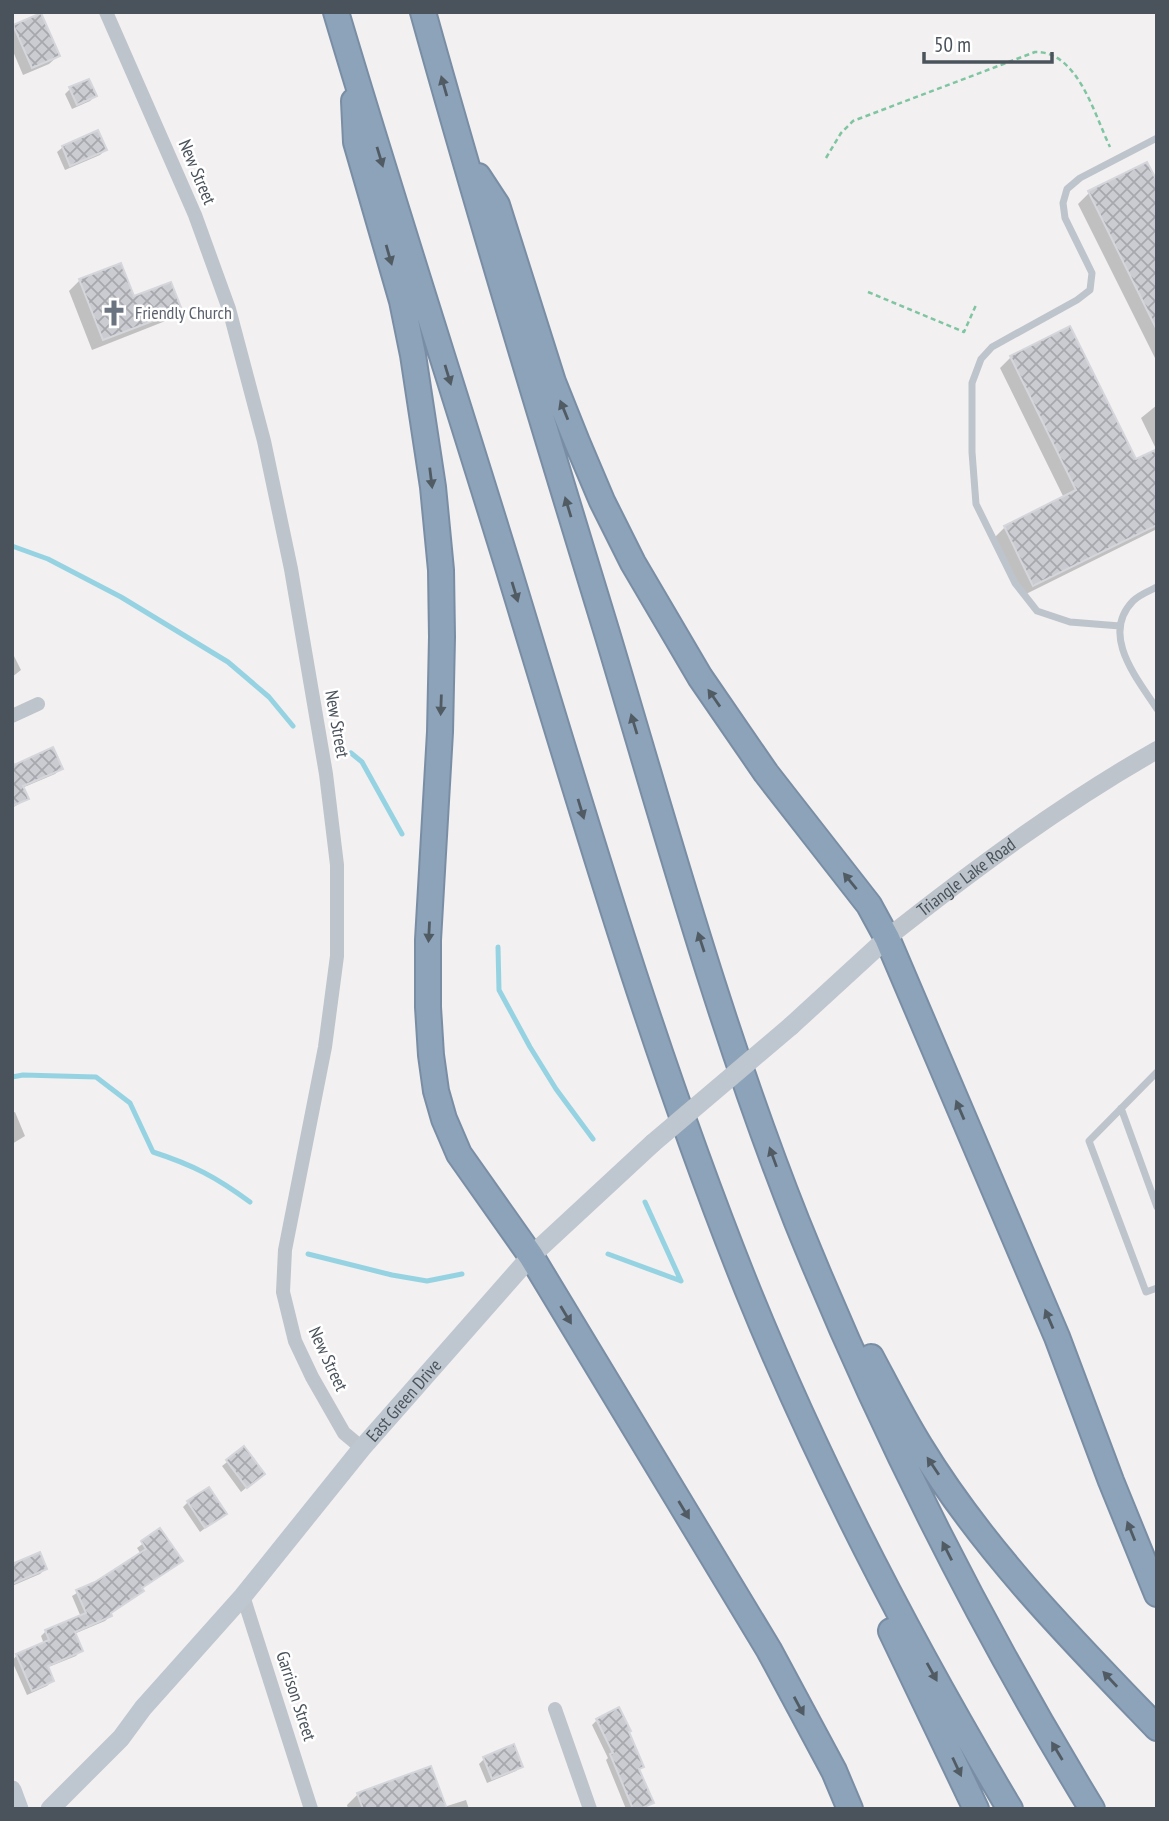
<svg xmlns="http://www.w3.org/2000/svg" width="1169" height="1821" font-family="'PT Sans Narrow',sans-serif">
<defs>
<pattern id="building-cross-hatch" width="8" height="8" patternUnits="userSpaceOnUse" patternTransform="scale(1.75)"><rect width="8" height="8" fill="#cbccd2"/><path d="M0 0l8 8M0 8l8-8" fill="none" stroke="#a7a8ad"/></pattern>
</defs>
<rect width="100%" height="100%" fill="#f2f0f0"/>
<path fill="#0003" d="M14 26 58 56 49 64 23 75 12 49V29Z
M70 89 95 96 90 101 72 109 65 94Z
M97 133 105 150 100 155 65 170 57 152 63 147Z
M1157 185V362L1078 204 1089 193Z
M80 280 133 299 179 309 168 320 92 350 69 291Z
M1011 357 1135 462 1157 451 1141 418 1157 405V529L1022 596 994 538 1005 527 1064 498 1000 368Z
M12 652 21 670 12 677Z
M12 768 60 769 55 774 22 788 27 799 12 808Z
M15 1112 25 1136 12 1144V1113Z
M244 1449 263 1474 241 1492 222 1466Z
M188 1502 224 1514 200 1532 183 1507Z
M160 1531 175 1566 141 1589 142 1591 137 1596 109 1614 110 1616 105 1621 74 1634 81 1650 76 1656 46 1668 52 1681 47 1686 27 1695 12 1661 17 1655 44 1644 41 1636 46 1631 81 1617 72 1596 141 1554 137 1548Z
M12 1565 45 1569 40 1574 12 1586Z
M597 1720 627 1733 642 1767 638 1770 651 1802 646 1807 626 1809 606 1760 608 1758 592 1725Z
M484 1759 521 1766 516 1771 487 1783 479 1764Z
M358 1794 444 1807 466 1800 469 1809H348L347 1805Z"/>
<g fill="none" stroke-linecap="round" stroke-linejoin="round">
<path stroke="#96d3e2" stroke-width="5" d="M12 546 48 559 121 597 228 662 269 697 293 726
M351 753 362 762 402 834
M498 947 499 990 530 1047 556 1089 593 1139
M12 1077 23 1075 96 1077 130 1103 153 1152C193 1165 216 1177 250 1202
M645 1202 681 1281
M308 1254 392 1275 427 1281 462 1274
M608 1254 681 1281"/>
</g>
<path fill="url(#building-cross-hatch)" stroke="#d5d6db" stroke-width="2" d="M41 13 60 56 32 68 13 25Z
M89 79 97 96 77 105 69 87Z
M98 130 107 150 70 166 62 146Z
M1147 162 1157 181V330L1088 191Z
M121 263 134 296 171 282 182 310 103 340 79 279Z
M1070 326 1136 459 1157 449V525L1033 586 1004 526 1076 490 1010 356Z
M53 747 63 769 23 786 29 799 12 806V760L14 765Z
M244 1446 265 1474 247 1488 226 1460Z
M209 1487 227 1514 205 1528 187 1501Z
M160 1528 183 1561 142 1588 144 1591 111 1613 112 1616 75 1632 83 1651 48 1666 54 1681 32 1691 16 1654 49 1640 45 1630 86 1613 76 1590 95 1582 146 1549 141 1541Z
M40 1552 47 1569 12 1584V1564Z
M619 1707 631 1731 629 1732 644 1767 639 1769 654 1803 639 1809H633L610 1754 613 1753 596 1719Z
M514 1744 523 1767 492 1779 483 1757Z
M431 1766 447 1809H363L357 1793Z"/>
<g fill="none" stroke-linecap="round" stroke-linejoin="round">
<g stroke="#798ea5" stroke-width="28">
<path id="motorway" d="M336 12C391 197 451 382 508 567 582 810 653 1055 748 1291 821 1471 911 1643 1010 1809
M423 12C481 220 544 427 607 633 666 830 721 1031 797 1222 879 1425 978 1622 1092 1809
M354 101 356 142 402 301 413 355 433 487 441 570 442 637 440 732 428 940V1007L431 1055 436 1091 444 1119 459 1154 531 1256 769 1650 834 1771 850 1809
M478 176 497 205 553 382 577 442 602 501 633 563 700 677 766 773 869 905 887 938 1057 1337 1111 1481 1157 1594
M871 1357C887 1387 902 1417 920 1446 984 1551 1072 1640 1157 1728
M891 1631 976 1809"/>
</g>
<path stroke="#7fc5a2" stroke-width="2.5" stroke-dasharray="5 3.5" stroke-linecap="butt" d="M826 158 841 133 853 121 1035 52C1078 51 1094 114 1110 147
M868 292 964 332 976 305"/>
<path stroke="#bdc4cb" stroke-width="7" d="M1157 587C1149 591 1139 595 1133 601 1100 635 1137 678 1157 709
M1120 626 1070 622 1037 611 1015 583 976 504 972 452V383L981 359 992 347 1077 300 1090 290 1092 273 1065 218 1063 203 1067 189 1080 178 1157 138
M1157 1072 1089 1141 1146 1292 1157 1288
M1121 1108 1157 1207"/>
<path stroke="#bdc4cb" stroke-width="14" d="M106 12 195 215 229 309 264 441 291 569 326 774 337 865V956L325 1047 285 1250 283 1292 295 1341 312 1377 344 1433 362 1448
M12 716 38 704
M243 1596 311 1809
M555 1709 590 1809"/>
<path stroke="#bdc4cb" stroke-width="18" id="s1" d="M887 938C973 870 1062 804 1157 750"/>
<g stroke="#bec6cf" stroke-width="19">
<path d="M791 1026 887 938"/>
<path d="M12 1790 19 1809"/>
<path id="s2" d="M50 1809 121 1738 143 1708 243 1596 362 1448 531 1256 653 1143"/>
</g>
<use href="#motorway" stroke="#8da3b9" stroke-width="24"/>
<path stroke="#bec6cf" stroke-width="19" d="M653 1143 791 1026"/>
</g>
<defs><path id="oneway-solid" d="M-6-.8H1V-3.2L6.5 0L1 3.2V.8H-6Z" transform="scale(1.75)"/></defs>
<g fill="#515b64">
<use href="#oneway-solid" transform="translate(444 86) rotate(-106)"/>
<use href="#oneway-solid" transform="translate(380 157) rotate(73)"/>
<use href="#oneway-solid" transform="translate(389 255) rotate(74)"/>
<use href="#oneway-solid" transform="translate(448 375) rotate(73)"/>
<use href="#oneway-solid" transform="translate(564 410) rotate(-112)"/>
<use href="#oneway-solid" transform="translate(431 478) rotate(83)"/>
<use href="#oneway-solid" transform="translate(568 507) rotate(-107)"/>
<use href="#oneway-solid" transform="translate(515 592) rotate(73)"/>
<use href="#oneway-solid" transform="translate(714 698) rotate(-125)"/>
<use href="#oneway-solid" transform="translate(441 705) rotate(92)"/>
<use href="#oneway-solid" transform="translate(634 724) rotate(-107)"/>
<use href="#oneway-solid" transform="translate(581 809) rotate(73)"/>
<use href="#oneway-solid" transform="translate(850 881) rotate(-129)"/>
<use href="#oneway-solid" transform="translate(429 932) rotate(93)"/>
<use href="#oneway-solid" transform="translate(701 942) rotate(-108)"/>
<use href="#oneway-solid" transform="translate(960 1110) rotate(-113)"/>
<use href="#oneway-solid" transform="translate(773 1157) rotate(-110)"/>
<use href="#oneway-solid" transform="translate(566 1315) rotate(59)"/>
<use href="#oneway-solid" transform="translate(1049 1319) rotate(-113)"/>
<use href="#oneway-solid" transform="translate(933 1466) rotate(-124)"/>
<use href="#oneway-solid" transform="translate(684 1510) rotate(59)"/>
<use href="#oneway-solid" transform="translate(1131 1531) rotate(-112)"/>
<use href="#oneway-solid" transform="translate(947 1551) rotate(-117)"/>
<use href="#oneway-solid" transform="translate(932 1672) rotate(61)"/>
<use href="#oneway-solid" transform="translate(1110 1679) rotate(-133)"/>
<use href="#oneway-solid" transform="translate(799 1706) rotate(62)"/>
<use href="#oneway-solid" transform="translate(1057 1751) rotate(-121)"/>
<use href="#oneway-solid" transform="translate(957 1767) rotate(65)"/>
</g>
<defs>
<g id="church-bare" transform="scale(2.1)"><path d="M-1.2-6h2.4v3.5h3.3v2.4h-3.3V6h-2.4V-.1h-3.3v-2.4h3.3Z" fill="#6b7280" stroke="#fff" stroke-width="2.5" paint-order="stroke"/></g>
</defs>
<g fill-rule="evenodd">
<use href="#church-bare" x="114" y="313"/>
</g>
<g text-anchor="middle" stroke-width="5" stroke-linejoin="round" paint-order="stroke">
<g font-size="18" fill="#4a535b" stroke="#fff">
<text transform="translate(197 172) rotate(67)" y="6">New Street</text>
<text transform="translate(337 724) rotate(80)" y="6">New Street</text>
<text dy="6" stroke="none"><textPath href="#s1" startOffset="100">Triangle Lake Road</textPath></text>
<text transform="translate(328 1359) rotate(65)" y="6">New Street</text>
<text dy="6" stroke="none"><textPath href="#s2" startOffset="541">East Green Drive</textPath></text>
<text transform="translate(296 1696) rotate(72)" y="6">Garrison Street</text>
</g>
<g font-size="18" fill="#5b616d" stroke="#fff" text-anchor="start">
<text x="135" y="319">Friendly Church</text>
</g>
</g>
<rect width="1169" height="1821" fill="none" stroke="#4a535b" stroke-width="28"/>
<path d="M924 52v10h128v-10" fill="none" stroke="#4a535b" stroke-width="3.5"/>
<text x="934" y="52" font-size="21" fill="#4a535b" stroke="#ffffff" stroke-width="5" paint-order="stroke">50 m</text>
</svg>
